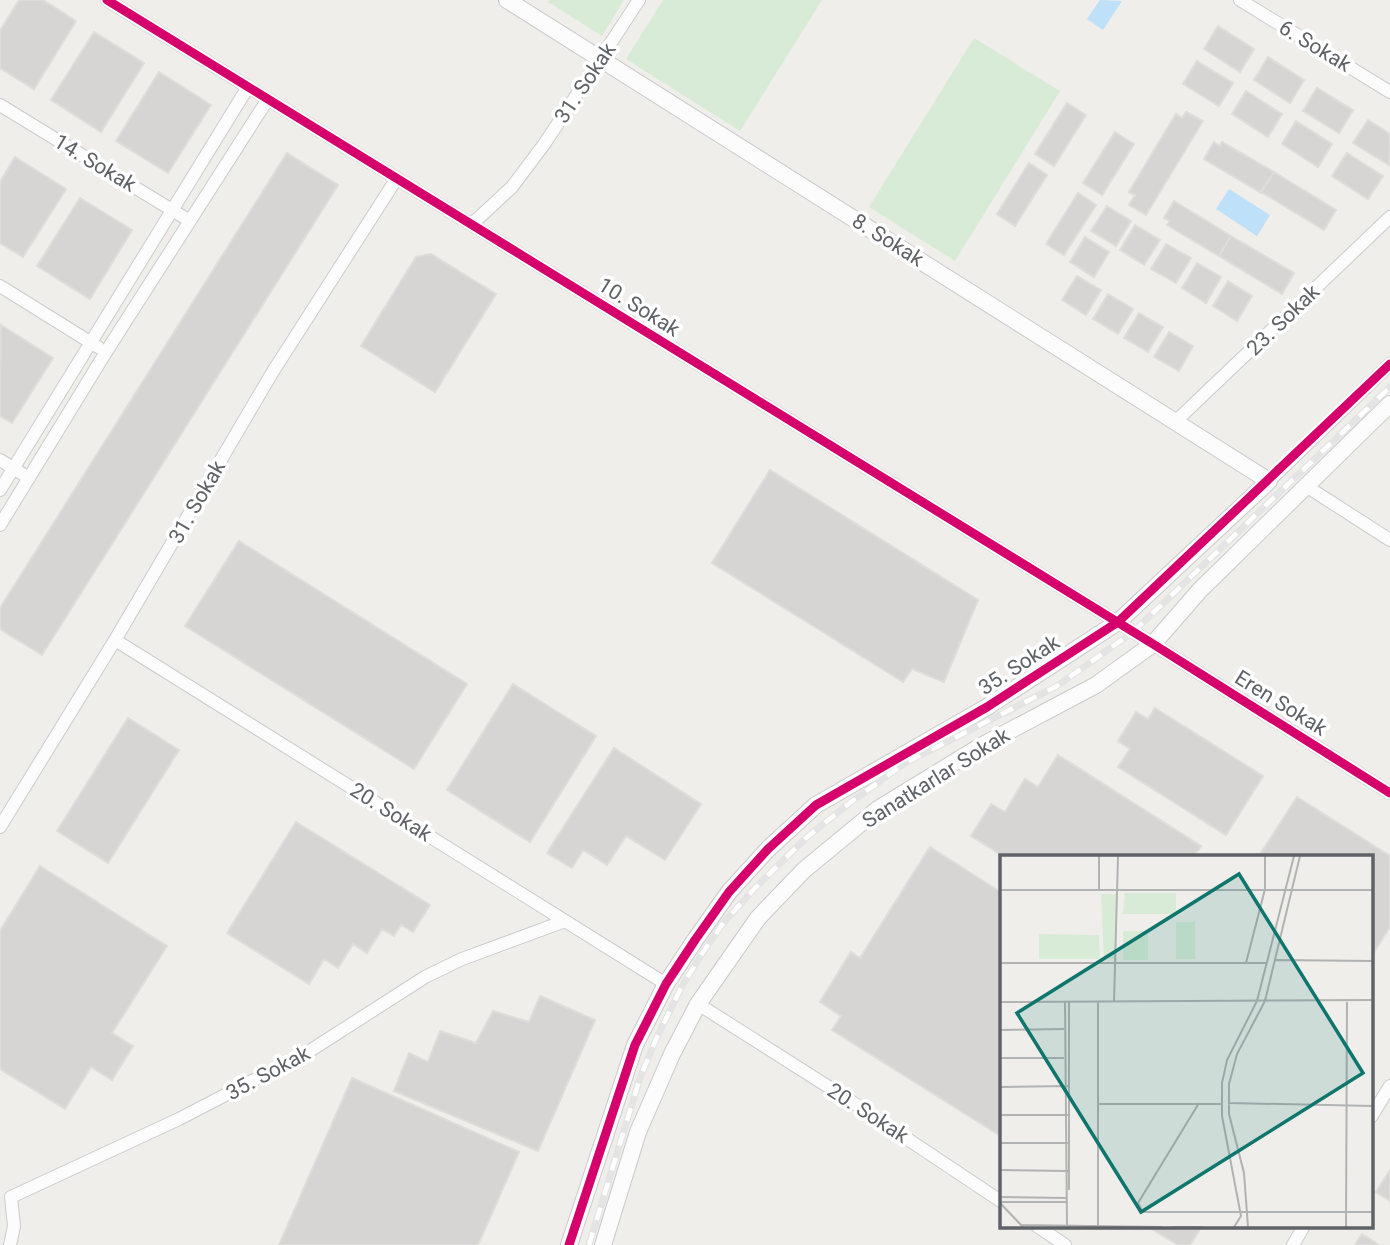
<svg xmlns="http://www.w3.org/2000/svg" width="1390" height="1245" font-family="Roboto,sans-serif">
<rect width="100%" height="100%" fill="#efeeea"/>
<path fill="#d8ebd6" d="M550 0H624L602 36 548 2Z
M663 0H822L740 131 626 59Z
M974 38 1060 91 955 261 869 207Z"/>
<path fill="#bfe0f9" d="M1100 0 1122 1 1103 30 1087 19Z
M1229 189 1270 215 1257 236 1216 209Z"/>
<path fill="#d6d5d3" stroke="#deddd9" stroke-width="2" d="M19 0H43L76 21 34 89 0 68V31Z
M1218 26 1254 49 1240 72 1204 49Z
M94 32 144 63 101 132 51 100Z
M1268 57 1304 80 1290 103 1254 80Z
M1197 61 1233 83 1219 106 1183 84Z
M159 72 211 105 168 173 116 141Z
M1317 88 1353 110 1339 133 1303 111Z
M1246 91 1282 114 1268 137 1232 114Z
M1067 103 1086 115 1054 166 1035 154Z
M1186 112 1203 121 1146 215 1129 205 1135 195 1129 192 1176 114 1182 118Z
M1368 120 1390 134 1389 165 1353 143Z
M1296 121 1332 144 1318 167 1282 144Z
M1115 132 1134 144 1102 195 1083 183Z
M1214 142 1220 146 1222 142 1274 172 1261 193 1204 159Z
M287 153 338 185 42 655 0 629V608Z
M1347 153 1383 176 1368 199 1332 176Z
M15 157 66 189 23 257 0 243V182Z
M1029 163 1047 175 1015 226 997 214Z
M1274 172 1336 210 1324 230 1261 192Z
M1078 193 1096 205 1064 255 1046 244Z
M80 198 132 230 90 299 37 266Z
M1174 201 1231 236 1219 256 1167 225 1170 221 1164 218Z
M1107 206 1131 221 1116 246 1091 231Z
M1135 225 1160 240 1144 265 1120 250Z
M1231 236 1294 273 1282 294 1219 256Z
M1085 237 1109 252 1094 277 1070 262Z
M1166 244 1191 258 1176 283 1151 269Z
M431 254 496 294 435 392 361 346 416 257Z
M1197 263 1221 277 1206 303 1182 288Z
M1077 276 1101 290 1086 315 1062 300Z
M1228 281 1252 296 1237 321 1213 306Z
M1108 294 1133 309 1118 334 1093 319Z
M1139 313 1163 327 1148 352 1124 338Z
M1 325 53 358 12 423 0 416Z
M1169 332 1193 346 1179 371 1154 357Z
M770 470 978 600 944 682 912 669 903 682 712 563Z
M239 541 467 684 414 769 185 626Z
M513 684 596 736 530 842 447 790Z
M1155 708 1263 776 1226 835 1118 767 1130 749 1118 741 1136 712 1148 719Z
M128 718 179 750 108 863 57 831Z
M614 748 701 804 665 860 626 836 607 865 583 850 572 868 547 853Z
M1058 755 1201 846 1194 856H1003L971 836 991 804 1005 812 1025 779 1038 787Z
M1297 797 1390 856V927L1371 957V856H1259Z
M296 822 430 905 413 932 401 925 394 936 382 929 367 953 353 944 338 968 324 959 309 984 227 933Z
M930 847 1002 893V1137L832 1030 841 1016 820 1002 851 952 860 958Z
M40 866 167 946 112 1033 133 1046 112 1080 91 1067 65 1109 0 1069V931Z
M540 996 595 1020 538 1151 394 1091 409 1053 428 1062 440 1031 476 1043 493 1011 529 1022Z
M352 1078 519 1152 478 1245H279Z
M1390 1170V1201L1376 1192Z
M1147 1226H1202L1190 1245H1178Z
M1362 1234 1379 1245H1355Z"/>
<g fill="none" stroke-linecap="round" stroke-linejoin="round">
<g stroke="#cbcccc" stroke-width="14">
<path id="street" d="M107 0 1153 644 1390 793
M1240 0 1390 92
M0 105 190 221
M472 224 512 187 545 143 639 0
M0 286 98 347
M1175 422 1390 217
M0 460 29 478
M1269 481 1390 364
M1306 486 1390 540
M0 490 248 87
M0 525 106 352 268 99
M115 640 666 984
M0 827 115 640 272 373 397 178
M698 1004 846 1098 1002 1202
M1371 1117 1390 1086
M1037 1226 1065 1245
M10 1245 14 1226 11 1197 179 1119 308 1052 425 977 462 959 565 921
M1293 1245 1304 1226"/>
</g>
<g stroke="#cacacb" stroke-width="18">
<path id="secondary" d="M507 0 1269 481 1118 622 987 707 816 805 768 849 729 892 695 940 666 984 635 1045 569 1245
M603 1245 638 1132 672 1054 698 1004 758 918 804 870 878 809 981 746 1096 685 1153 644 1200 590 1390 404"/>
</g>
<use href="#street" stroke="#fdfcfc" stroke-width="12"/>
<use href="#secondary" stroke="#fdfcfc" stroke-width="16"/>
<g stroke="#e4e4e4" stroke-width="7">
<path id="rail" d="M589 1245 640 1078 657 1037 681 988 703 952 724 922 755 888 806 838 847 805 905 763 1057 686 1133 632 1390 387"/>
</g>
<use href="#rail" stroke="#fff" stroke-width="4.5" stroke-dasharray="13" stroke-linecap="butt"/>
<g stroke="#fff" stroke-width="13">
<path id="cycleway" d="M107 0 1153 644 1390 793
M569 1245 635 1045 666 984 695 940 729 892 768 849 816 805 987 707 1118 622 1390 364"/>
</g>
<use href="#cycleway" stroke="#d6006c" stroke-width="9"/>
</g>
<g text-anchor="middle" stroke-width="7" stroke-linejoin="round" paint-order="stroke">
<g font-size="21" fill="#5f6368" stroke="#fff">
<text transform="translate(1315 46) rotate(31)" y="7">6. Sokak</text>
<text transform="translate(585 83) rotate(-56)" y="7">31. Sokak</text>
<text transform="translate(95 163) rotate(31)" y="7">14. Sokak</text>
<text transform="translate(888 240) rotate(32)" y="7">8. Sokak</text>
<text transform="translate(639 307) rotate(32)" y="7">10. Sokak</text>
<text transform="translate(1283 320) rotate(-44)" y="7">23. Sokak</text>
<text transform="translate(197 502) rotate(-60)" y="7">31. Sokak</text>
<text transform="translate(1019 665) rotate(-33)" y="7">35. Sokak</text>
<text transform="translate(1281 703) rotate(32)" y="7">Eren Sokak</text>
<text transform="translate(936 778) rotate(-32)" y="7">Sanatkarlar Sokak</text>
<text transform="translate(391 812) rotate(32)" y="7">20. Sokak</text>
<text transform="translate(268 1073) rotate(-28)" y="7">35. Sokak</text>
<text transform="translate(868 1113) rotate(33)" y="7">20. Sokak</text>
</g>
</g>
<g transform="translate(1000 855)">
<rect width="373" height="373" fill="#efeeea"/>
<path d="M125 38H176V59H123ZM101 39H116V104H104ZM176 67H195V104H176ZM123 76H148V105H123ZM39 79 99 80 100 104H39Z" fill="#d8ebd6"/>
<path fill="none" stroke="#b1b2b2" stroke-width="2" d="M99 1V35M0 35H373M274 105 373 106M0 108H267M246 108 265 34V1M0 147 373 145M65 147 67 370M98 147V371M114 147 118 1M0 175 64 174M0 203H64M0 232 68 231M228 248 373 251M99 249H221M0 260H68M0 288H68M0 315 68 316M69 335V147M0 342 67 343M0 347H66M0 348 23 372M143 357H373M143 357 138 348 199 248M20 370 162 372M172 372H203M234 372 241 361 222 261V228L227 205 257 146 294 1M248 372 244 318 229 259V229L237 199 265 146 300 1M346 372 347 147"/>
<path fill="#0f766e" fill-opacity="0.15" stroke="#0f766e" stroke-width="3.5" d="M239 19 363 218 141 357 17 158Z"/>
<rect width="373" height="373" fill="none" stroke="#5f6368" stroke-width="3.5"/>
</g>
</svg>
